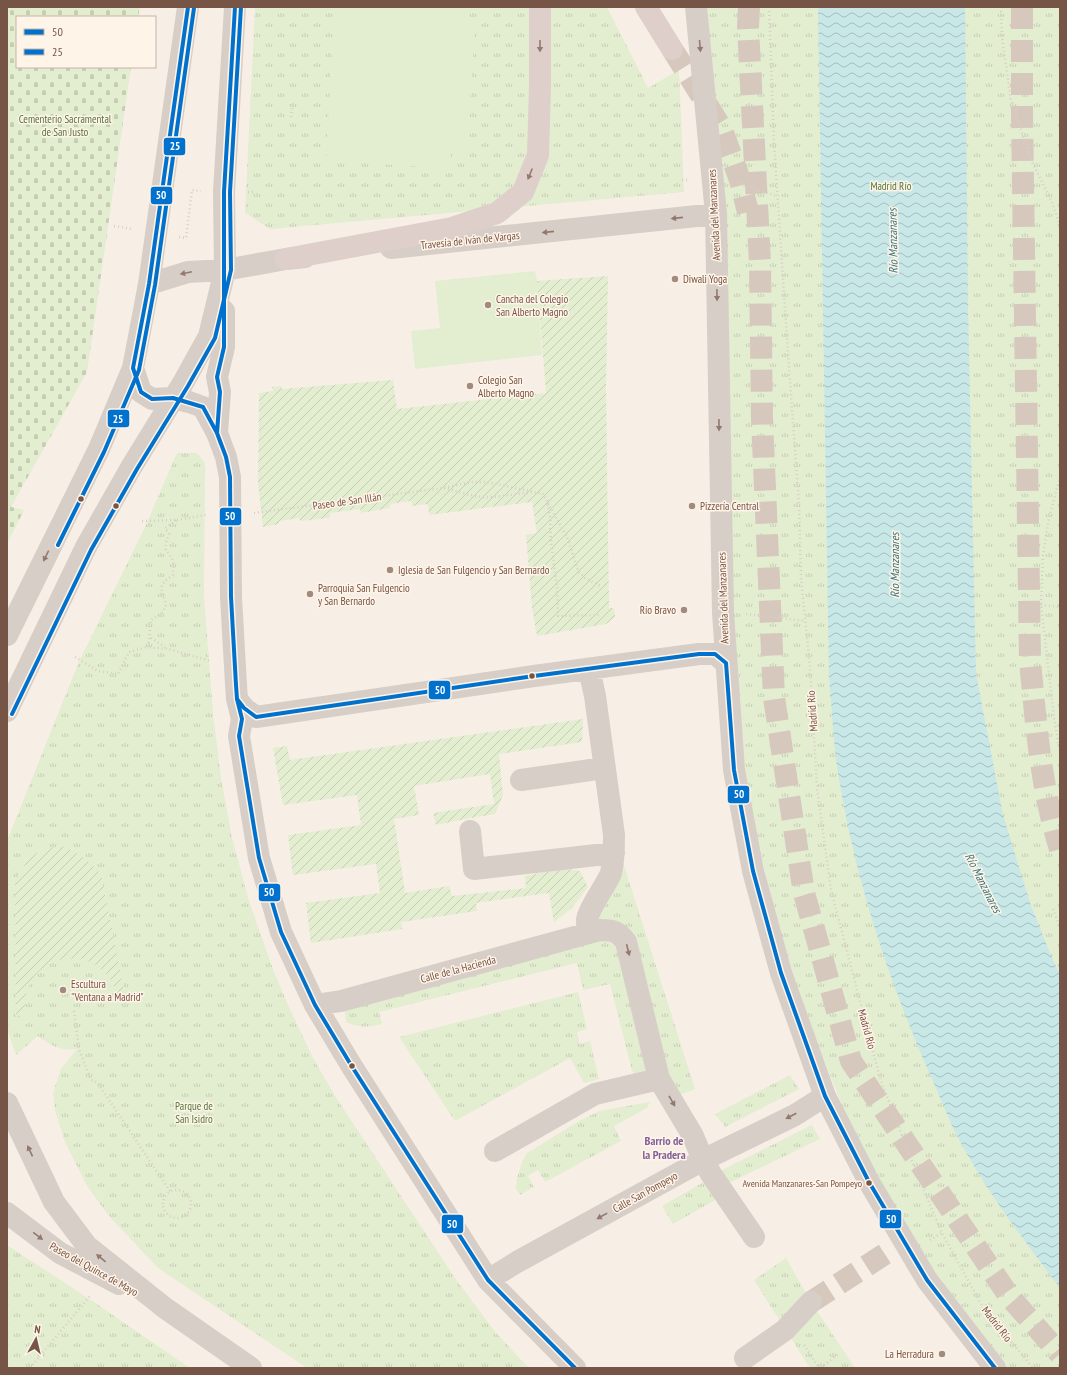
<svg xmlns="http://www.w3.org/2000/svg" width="1067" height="1375" font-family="'PT Sans Narrow',sans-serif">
<defs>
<pattern id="cemetery-stones" width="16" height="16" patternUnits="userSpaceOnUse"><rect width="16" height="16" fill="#e3edd0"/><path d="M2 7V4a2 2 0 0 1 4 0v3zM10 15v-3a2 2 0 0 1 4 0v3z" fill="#c6cdb4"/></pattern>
<pattern id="park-tufts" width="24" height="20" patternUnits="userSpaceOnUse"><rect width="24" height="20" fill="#e3edd0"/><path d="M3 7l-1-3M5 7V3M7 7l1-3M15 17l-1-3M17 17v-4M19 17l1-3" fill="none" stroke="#c6cdb4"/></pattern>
<pattern id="garden-furrows" width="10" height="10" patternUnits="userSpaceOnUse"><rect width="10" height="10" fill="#e3edd0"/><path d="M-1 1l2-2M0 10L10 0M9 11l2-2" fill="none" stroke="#c6cdb4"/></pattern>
<pattern id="water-waves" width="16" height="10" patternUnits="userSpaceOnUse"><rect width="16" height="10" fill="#c8e7e7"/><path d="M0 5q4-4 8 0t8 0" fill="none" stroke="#a7bebd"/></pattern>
</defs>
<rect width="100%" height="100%" fill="#f7efe6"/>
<path fill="url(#cemetery-stones)" d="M7 7H140L138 17H17V67H131L87 372 11 507 24 510 7 544Z"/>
<path fill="url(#park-tufts)" d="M255 7H607L648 88 679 70 684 192 270 229 245 213Z
M705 7H1060V1368H1002L947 1292 896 1209 845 1112 811 1028 777 928 756 829 745 781 730 612Z
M177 453H197L205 463 204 597 213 713 221 778 232 838 249 901 274 972 289 1007 312 1056 335 1096 455 1278 496 1333 529 1368H307L158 1268 108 1215 87 1186 65 1142 55 1111 53 1093 61 1069 77 1049C62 1051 50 1046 38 1036L16 1055 7 1029V841L78 664 145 527Z
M622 859 695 1089 682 1094 675 1093 666 1076 637 957 594 921Z
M607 937 620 945 651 1074 634 1078 610 984 583 990 577 963 379 1012 382 1024C368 1027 360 1028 346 1022L345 1011Z
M578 992 587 1029 577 1032 580 1044 590 1041 599 1079 584 1083 570 1058 455 1121 399 1037Z
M790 1075 799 1089 725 1127 715 1114Z
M650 1102 647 1108 614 1126 621 1141 545 1182 538 1170 528 1176 534 1187 520 1195 516 1189 517 1178 522 1162 527 1153 581 1120 599 1111Z
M812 1125 820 1139 729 1183 720 1171Z
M707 1180 717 1199 673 1224 662 1206Z
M7 1245 88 1298 190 1368H7Z
M786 1258 811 1302 855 1368H810L754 1280Z"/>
<path fill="url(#garden-furrows)" d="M608 276 606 387 609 608H614L615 617 606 624 537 636 532 607 526 535 537 533 532 502 429 515 428 504 412 506 411 501 390 504V508L361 513 360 509 330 513V518L300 521 299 518 279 521V524L263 527 258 483 259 393 273 391 272 387 281 386 282 389 393 380 397 409 546 393 537 281Z
M583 719 582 742 499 754 503 795 495 814 465 819 436 825 433 813 494 804 490 774 414 786 419 815 394 819 405 893 449 886 452 896 526 888 525 876 563 868 580 871 588 887 572 908 554 922 549 893 476 903 477 911 401 922 402 929 311 943 306 903 380 893 376 864 293 875 288 835 361 825 357 795 283 805 273 748 287 746 290 760Z
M62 846C79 853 88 860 101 874L126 1001 117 999C116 995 115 989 113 984 96 948 42 951 28 988 25 996 24 1005 26 1013L16 1017 15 884C21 869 29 854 46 849 51 847 57 847 62 846Z"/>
<path fill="#e3edd0" d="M334 7H459V21L475 23 467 154 451 153V169L326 160Z
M535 271 537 281 542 355 415 369 411 331 440 328 435 281Z"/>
<path fill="url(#water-waves)" d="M818 7H965L968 310 976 674 1003 815 1030 903 1052 958 1060 975V1288C1022 1238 983 1187 954 1130 947 1114 940 1098 933 1081 889 983 855 879 838 773 833 741 832 709 829 677Z"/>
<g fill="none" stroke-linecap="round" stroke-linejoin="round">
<path stroke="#d7c8be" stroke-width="22" stroke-dasharray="22 11" stroke-linecap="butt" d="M811 1302 888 1252"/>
<path stroke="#d7c8be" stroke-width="22" stroke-dasharray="22 11" stroke-linecap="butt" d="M749 7 748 27 760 263 762 419 774 698 804 893 851 1061 1009 1296 1060 1354
M1022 7V114L1030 661C1036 724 1041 789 1060 849
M672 49 721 127 740 180 748 212"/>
<path stroke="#d8cec8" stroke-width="2.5" stroke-dasharray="1 3" stroke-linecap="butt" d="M769 7 774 142 788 354 799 504 801 578 810 668 817 788 831 890 880 1078 916 1172 942 1233 984 1309 1033 1368
M1001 7 1002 37 1011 101 1032 162 1051 200 1060 225
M291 117 293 103
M682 180H690
M736 183 777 196
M248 192H255
M114 226 133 229
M179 237 186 238 192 190 201 191
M1060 477 1049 518 1043 555 1041 605 1054 718 1060 752
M444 488C460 492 475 498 492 497 509 496 525 491 542 493L547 501 550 517 551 542 557 587 558 616 601 615
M548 503 568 539 578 571 585 578 602 587
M254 513 443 488 472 482H487L534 492
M177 520 206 515
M142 521 177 520 165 528 169 534C160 556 171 549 174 565 174 567 173 572 173 575 156 587 162 587 166 605L163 612 151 620C149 630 151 637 147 647L168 649 211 661
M1041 605 1060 607
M746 614 805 621
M151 638 165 647
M75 657 98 671 118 674 129 652 147 647
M1053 909 1060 927
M74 1011 79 1049 91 1080 97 1082 170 1191
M163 1204a14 14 0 1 1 28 0a14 14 0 1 1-28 0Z
M930 1240 942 1233
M804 1345 819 1368
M30 1368 90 1296
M821 1368 838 1354"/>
<path stroke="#d8cec8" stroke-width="22" d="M696 7 716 214 723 613 734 770 753 871 781 973 825 1096 869 1182 927 1280 995 1368
M391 248 716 214
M149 284 188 272 225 270 286 259 305 257
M133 368 141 392 152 399 173 398 189 402 203 407 217 433 226 457 230 477 231 597 236 685 237 699 242 719 239 736 259 858 281 932 315 1005 351 1065 488 1280 575 1368
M217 433 220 392 217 377 224 347V311
M7 635 99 449 133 368 149 284 188 7
M589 669 595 696 614 835C614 848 614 861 611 873 607 884 584 915 587 923 587 925 589 927 590 928L600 930
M237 699 244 708 256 717 534 676 699 654H715L726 663
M7 711 86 547 132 466 183 383 209 336 225 270 224 192 235 7
M521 780 604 768
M470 831 474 869 614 853
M315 1005 341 1001 600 930C613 930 618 931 626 942L659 1079 693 1136 703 1160 711 1174 754 1237
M7 1103 54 1202 87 1246 165 1308 251 1368
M495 1151 595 1094 659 1079
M7 1213 60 1253 119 1284
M488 1280 517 1262 703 1160 795 1115 825 1096
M745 1358 785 1330 811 1302"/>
<path stroke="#decfca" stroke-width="22" d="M646 7 672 49
M286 259 452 228 497 213 523 192 538 155 540 87V7"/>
<g stroke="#fff4e8" stroke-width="7">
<path id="bus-1" d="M188 7 149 284 133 368 141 392 152 399 173 398 203 407 217 433 226 457 230 477 231 597 236 685 237 699 242 719 239 736 259 858 281 932 315 1005 351 1065 488 1280 575 1368
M221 444 217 433 220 392 217 377 224 347V192L235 7
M237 699 244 708 256 717 534 676 699 654H715L726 663 734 770 753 871 781 973 825 1096 869 1182 927 1280 995 1368"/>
</g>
<g stroke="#fff4e8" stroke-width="7">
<path id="bus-2" d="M58 545 104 452 139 370 155 285 194 8
M12 714 91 550 137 469 188 386 215 338 231 270 230 192 241 7"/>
</g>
<use href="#bus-1" stroke="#0072ce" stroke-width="4"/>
<use href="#bus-2" stroke="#0072ce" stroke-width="4"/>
</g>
<defs><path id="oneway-solid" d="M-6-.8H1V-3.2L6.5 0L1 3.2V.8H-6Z"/></defs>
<g fill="#95796e">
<use href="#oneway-solid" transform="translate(540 46) rotate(90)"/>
<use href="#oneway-solid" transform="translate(530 174) rotate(112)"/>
</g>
<g fill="#93796d">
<use href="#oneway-solid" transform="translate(700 46) rotate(85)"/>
<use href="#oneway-solid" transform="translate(677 218) rotate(174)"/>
<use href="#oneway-solid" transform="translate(548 232) rotate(174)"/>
<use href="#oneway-solid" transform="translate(186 273) rotate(168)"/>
<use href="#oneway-solid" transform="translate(717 295) rotate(89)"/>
<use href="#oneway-solid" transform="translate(719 425) rotate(89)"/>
<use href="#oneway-solid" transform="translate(46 556) rotate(116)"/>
<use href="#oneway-solid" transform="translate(628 950) rotate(76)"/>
<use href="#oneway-solid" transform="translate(672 1101) rotate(60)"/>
<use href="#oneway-solid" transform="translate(791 1116) rotate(152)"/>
<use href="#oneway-solid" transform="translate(30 1151) rotate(-115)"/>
<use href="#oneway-solid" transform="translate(602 1216) rotate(151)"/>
<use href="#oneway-solid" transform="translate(38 1236) rotate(37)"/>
<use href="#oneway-solid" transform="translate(101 1258) rotate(-141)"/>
</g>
<g fill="#a38a7e" stroke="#fff4e8" stroke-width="1.5">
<circle cx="675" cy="279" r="4"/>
<circle cx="488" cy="305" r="4"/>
<circle cx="470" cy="386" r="4"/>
<circle cx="692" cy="506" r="4"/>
<circle cx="390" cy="570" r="4"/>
<circle cx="310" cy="594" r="4"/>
<circle cx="684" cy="610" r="4"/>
<circle cx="63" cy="990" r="4"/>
<circle cx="942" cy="1354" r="4"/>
</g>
<g fill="#765446" stroke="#fff4e8" stroke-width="1.5">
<circle cx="81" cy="499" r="3.5"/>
<circle cx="116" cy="506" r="3.5"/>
<circle cx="532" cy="676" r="3.5"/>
<circle cx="352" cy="1066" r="3.5"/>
<circle cx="869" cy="1183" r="3.5"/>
</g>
<g text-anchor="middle" stroke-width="3" stroke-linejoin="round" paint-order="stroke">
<g font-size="10" fill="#765446" stroke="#fff4e8" text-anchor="end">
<text x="862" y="1187">Avenida Manzanares-San Pompeyo</text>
</g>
<g font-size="11" fill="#50763b" stroke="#fff4e8">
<text x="65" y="123">Cementerio Sacramental<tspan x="65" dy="13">de San Justo</tspan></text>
<text x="891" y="190">Madrid Río</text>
<text x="194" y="1110">Parque de<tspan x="194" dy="13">San Isidro</tspan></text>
</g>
<g font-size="11" fill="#765446" stroke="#fff4e8">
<text transform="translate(714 215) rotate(-93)" y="4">Avenida del Manzanares</text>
<text transform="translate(470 240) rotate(-6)" y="4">Travesía de Iván de Vargas</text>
<text transform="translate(347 501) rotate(-8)" y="4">Paseo de San Illán</text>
<text transform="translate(723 598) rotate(-92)" y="4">Avenida del Manzanares</text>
<text transform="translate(812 711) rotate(-94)" y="4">Madrid Río</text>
<text transform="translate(458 969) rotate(-15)" y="4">Calle de la Hacienda</text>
<text transform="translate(867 1029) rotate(75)" y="4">Madrid Río</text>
<text transform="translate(645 1192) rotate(-29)" y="4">Calle San Pompeyo</text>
<text transform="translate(94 1269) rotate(29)" y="4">Paseo del Quince de Mayo</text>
<text transform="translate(997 1324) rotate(52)" y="4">Madrid Río</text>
</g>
<g font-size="11" fill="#765446" stroke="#fff4e8" text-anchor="start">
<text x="683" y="283">Diwali Yoga</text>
<text x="496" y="303">Cancha del Colegio<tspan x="496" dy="13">San Alberto Magno</tspan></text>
<text x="478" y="384">Colegio San<tspan x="478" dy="13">Alberto Magno</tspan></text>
<text x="700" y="510">Pizzería Central</text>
<text x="398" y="574">Iglesia de San Fulgencio y San Bernardo</text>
<text x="318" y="592">Parroquia San Fulgencio<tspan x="318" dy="13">y San Bernardo</tspan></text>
<text x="676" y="614" text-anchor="end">Río Bravo</text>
<text x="71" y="988">Escultura<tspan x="71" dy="13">"Ventana a Madrid"</tspan></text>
<text x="934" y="1358" text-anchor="end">La Herradura</text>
</g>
<g font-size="12" font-style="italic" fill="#3a757c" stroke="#fff4e8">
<text transform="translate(893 241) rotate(-91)" y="4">Río Manzanares</text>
<text transform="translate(895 565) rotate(-90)" y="4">Río Manzanares</text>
<text transform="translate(983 883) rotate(63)" y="4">Río Manzanares</text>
</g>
<g font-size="12" font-weight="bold" fill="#83619a" stroke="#fff4e8">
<text x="664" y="1145">Barrio de<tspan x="664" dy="14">la Pradera</tspan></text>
</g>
</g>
<g stroke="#fff4e8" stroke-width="1.5">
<rect x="163" y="137" width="23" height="19" rx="4" fill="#0072ce"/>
<rect x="150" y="186" width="23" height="19" rx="4" fill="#0072ce"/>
<rect x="107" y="409" width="23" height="19" rx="4" fill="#0072ce"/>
<rect x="219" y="507" width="23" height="19" rx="4" fill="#0072ce"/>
<rect x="428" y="680" width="23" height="20" rx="4" fill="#0072ce"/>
<rect x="727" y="785" width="23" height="19" rx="4" fill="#0072ce"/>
<rect x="258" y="883" width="23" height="19" rx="4" fill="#0072ce"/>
<rect x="879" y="1209" width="23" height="20" rx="4" fill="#0072ce"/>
<rect x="441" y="1214" width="23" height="20" rx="4" fill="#0072ce"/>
</g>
<g font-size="11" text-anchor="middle" font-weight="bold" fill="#fff">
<text x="175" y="150">25</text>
<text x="161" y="199">50</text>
<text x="118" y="423">25</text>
<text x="230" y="520">50</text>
<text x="440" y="694">50</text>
<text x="739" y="798">50</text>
<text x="269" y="896">50</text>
<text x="891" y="1223">50</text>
<text x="452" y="1228">50</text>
</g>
<rect width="1067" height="1375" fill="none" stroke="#765446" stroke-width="16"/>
<rect x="16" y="16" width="140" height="52" fill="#fff4e8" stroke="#c8b4a7"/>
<rect x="24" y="29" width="20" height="6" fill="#0072ce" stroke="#c8b4a7"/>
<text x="52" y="36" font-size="12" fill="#765446">50</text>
<rect x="24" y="49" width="20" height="6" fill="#0072ce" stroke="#c8b4a7"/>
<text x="52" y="56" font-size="12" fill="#765446">25</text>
<g transform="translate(36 1339) rotate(8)" stroke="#fff4e8" stroke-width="3" paint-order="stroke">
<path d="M0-3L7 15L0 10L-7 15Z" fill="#765446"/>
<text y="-6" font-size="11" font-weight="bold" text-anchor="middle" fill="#765446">N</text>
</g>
</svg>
